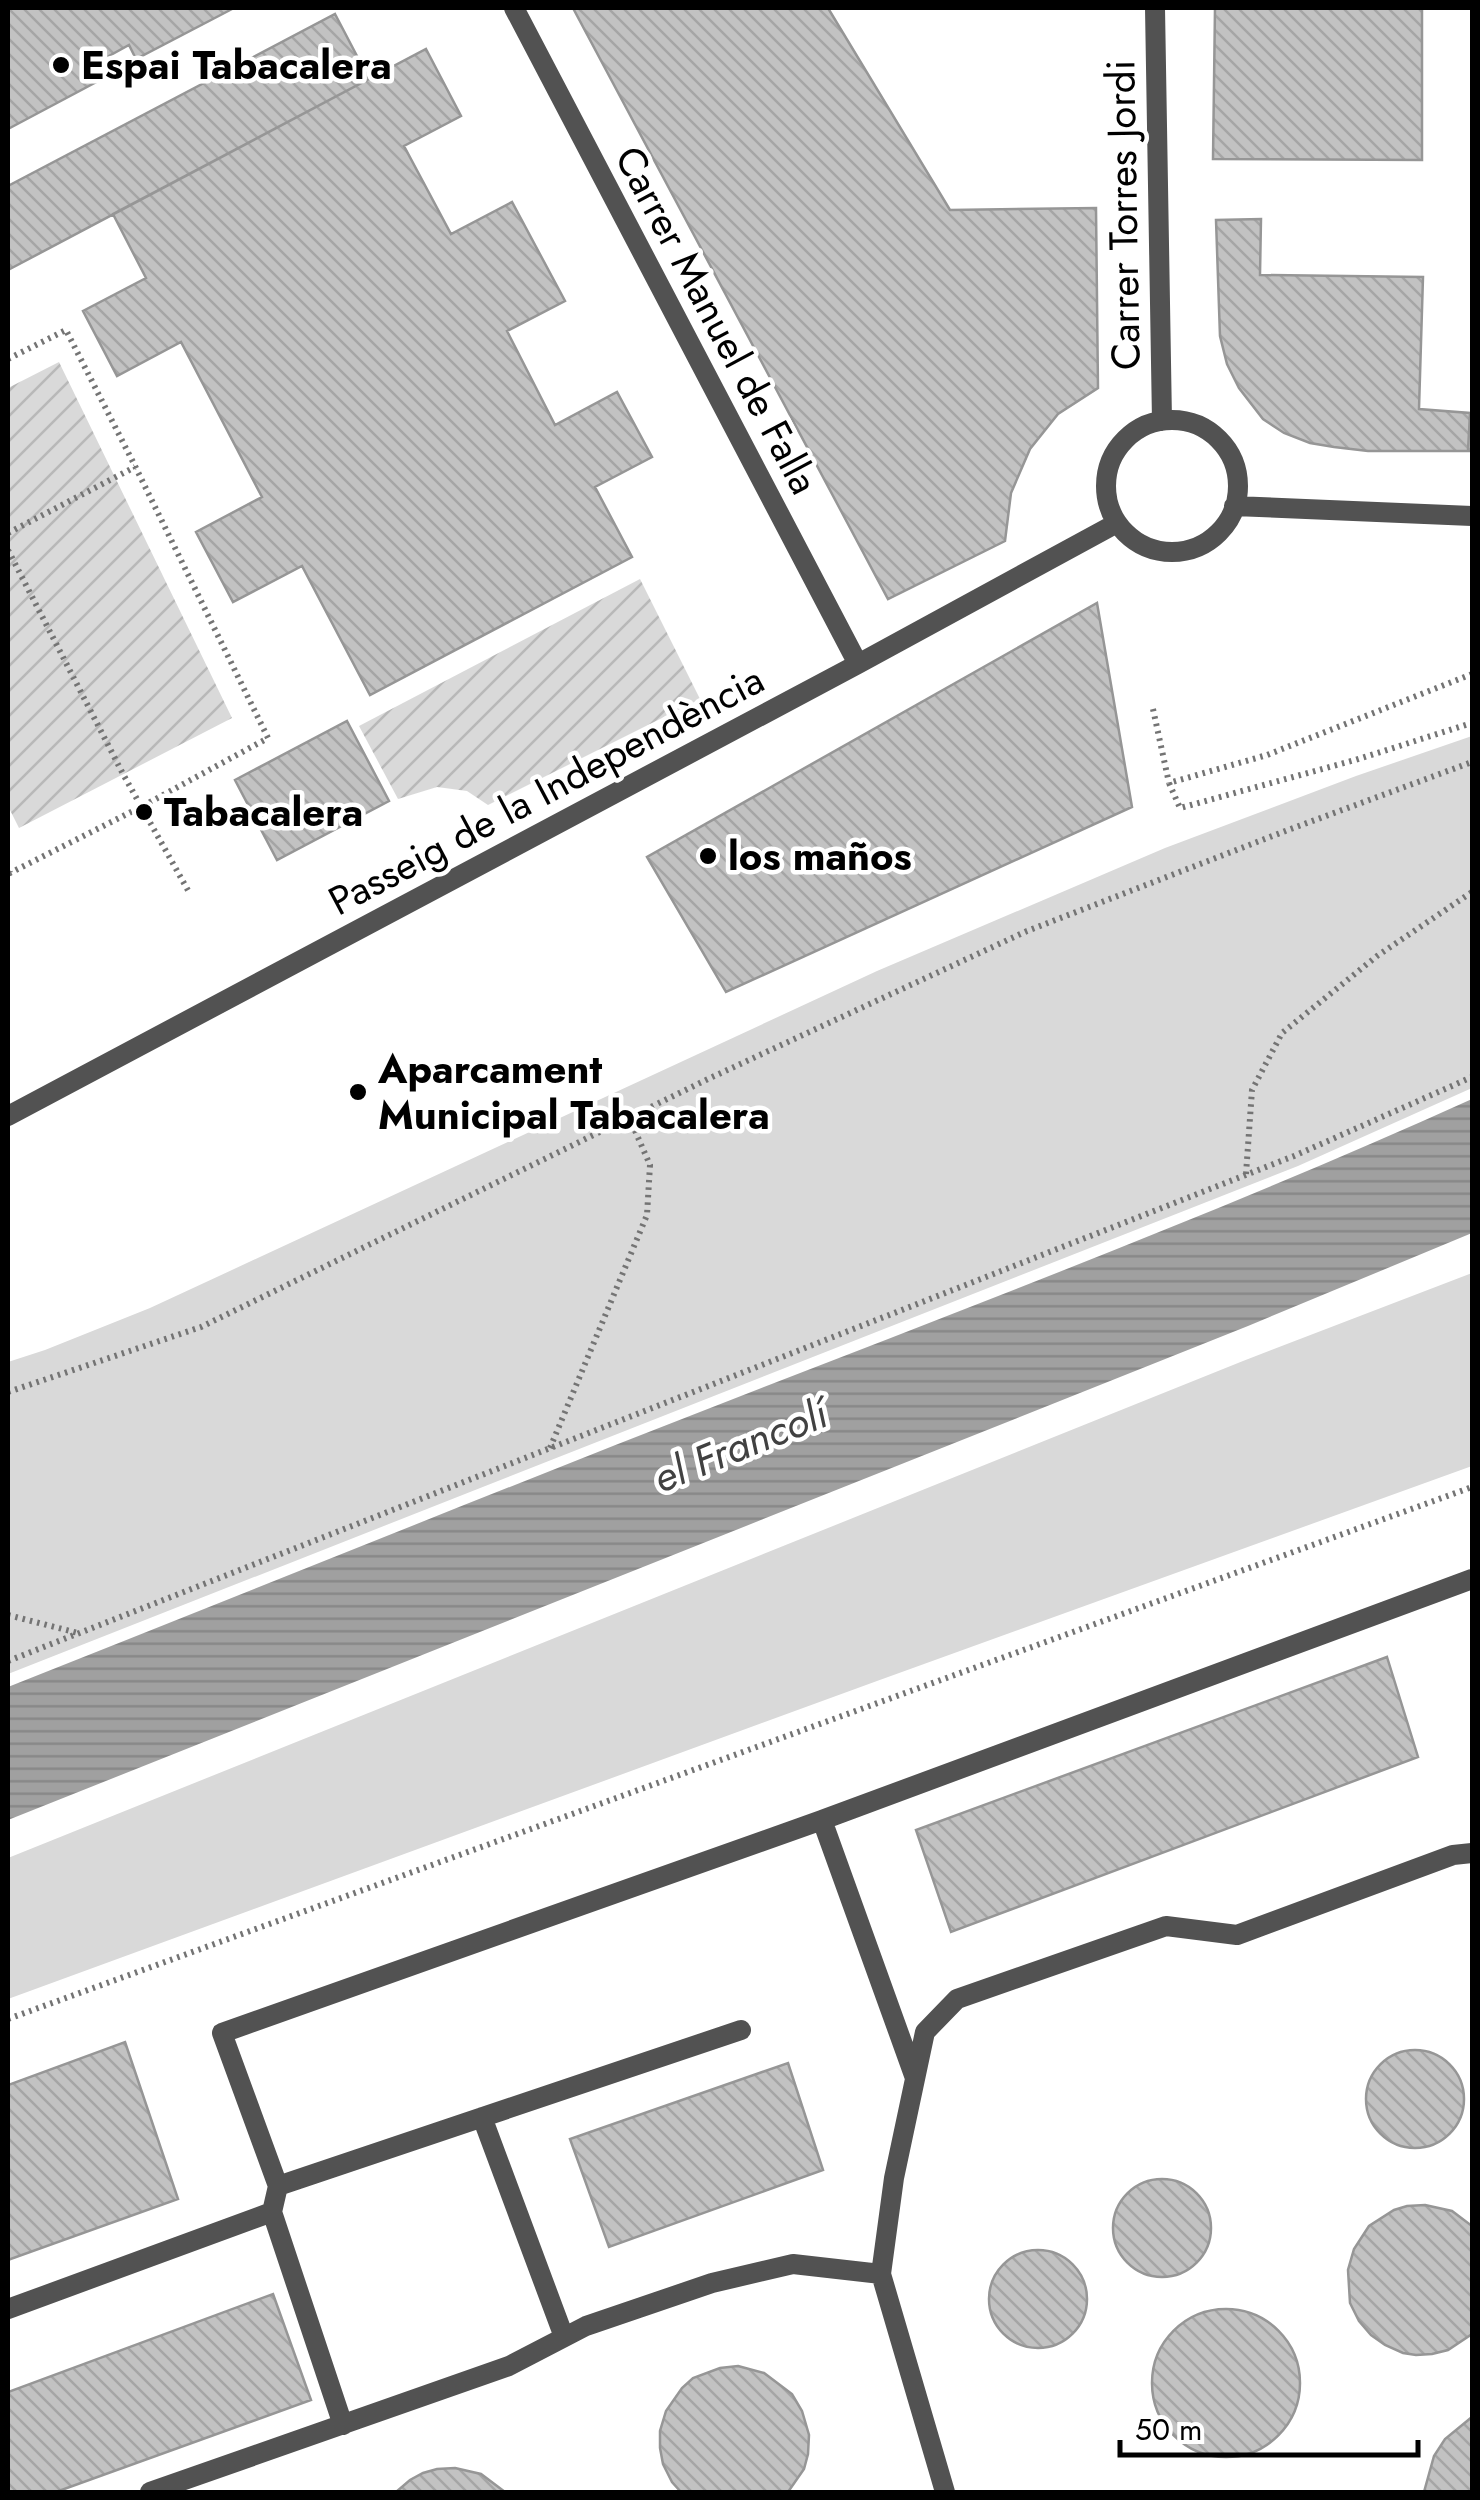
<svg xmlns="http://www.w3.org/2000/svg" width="1480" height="2500" font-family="Jost,sans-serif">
<defs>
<pattern id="garden-furrows" width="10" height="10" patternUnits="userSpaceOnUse" patternTransform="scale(2.5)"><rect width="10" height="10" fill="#d9d9d9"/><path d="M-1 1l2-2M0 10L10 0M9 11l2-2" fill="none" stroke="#b8b8b8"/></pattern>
<pattern id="water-rules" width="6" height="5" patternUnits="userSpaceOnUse" patternTransform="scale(2.5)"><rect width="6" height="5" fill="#a0a0a0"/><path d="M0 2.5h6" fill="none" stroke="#888"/></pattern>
<pattern id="building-back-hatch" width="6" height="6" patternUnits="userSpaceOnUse" patternTransform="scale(2.5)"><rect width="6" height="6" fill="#c2c2c2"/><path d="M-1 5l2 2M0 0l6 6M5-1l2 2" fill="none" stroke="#a5a5a5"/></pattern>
</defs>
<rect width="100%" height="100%" fill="#fff"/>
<path fill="#d9d9d9" d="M1472 736V1088L1298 1166 8 1674V1362L45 1350 150 1308 877 971 1165 848 1356 776Z
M1472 1273V1466L877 1681 8 1999V1858L1243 1361Z"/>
<path fill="url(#garden-furrows)" d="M59 362 232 718 19 828 8 806V388Z
M640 579 700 699 488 805 467 791 437 787 398 799 359 726Z"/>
<path fill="url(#water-rules)" d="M1472 1099V1233L1248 1326 8 1820V1687C246 1593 484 1496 723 1403 974 1305 1227 1210 1472 1099Z"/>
<path fill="url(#building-back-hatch)" stroke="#969696" stroke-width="2.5" d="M8 8H234L136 59 129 45 109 56 117 71 8 129Z
M573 8H828L950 210 1096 208 1098 388 1058 414 1030 449 1011 493 1005 541 888 599Z
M1215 8H1422V160L1213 159Z
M335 14 369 79 8 270V186Z
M426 49 461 116 404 146 451 234 512 202 565 301 507 331 555 425 617 392 652 457 595 487 632 557 370 695 302 566 233 602 196 532 262 497 181 342 117 376 83 311 146 278 113 214Z
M1261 219 1260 275 1423 277 1419 409 1470 413 1468 451H1368L1334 447 1310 443 1284 433 1263 419 1239 388 1227 364 1220 336 1216 220Z
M1470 413H1472V451H1468Z
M1097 603 1132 807 726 992 647 857Z
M347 721 389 801 277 860 235 780Z
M1387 1657 1418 1757 951 1932 916 1830Z
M125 2042 178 2199 8 2260V2085Z
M1366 2099a49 49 0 1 1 98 0a49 49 0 1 1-98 0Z
M788 2063 823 2170 609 2247 570 2139Z
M1113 2228a49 49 0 1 1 98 0a49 49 0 1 1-98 0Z
M1425 2205 1452 2211 1472 2226V2334L1448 2350 1432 2354 1416 2355 1403 2353 1385 2345 1371 2335 1359 2321 1350 2303 1348 2270 1354 2249 1369 2226 1394 2210 1407 2206Z
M989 2299a49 49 0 1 1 98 0a49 49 0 1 1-98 0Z
M273 2294 311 2400 56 2492H8V2392Z
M1152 2383a74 74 0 1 1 148 0a74 74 0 1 1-148 0Z
M738 2366 764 2373 792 2394 802 2411 809 2435 808 2454 804 2469 788 2492H681L672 2482 663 2464 660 2448V2431L666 2411 682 2388 693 2378 720 2368Z
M1472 2417V2492H1424L1434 2456 1445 2439Z
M455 2468 481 2474 505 2492H396L410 2480 423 2473 437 2469Z"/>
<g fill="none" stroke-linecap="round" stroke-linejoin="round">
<path stroke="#747474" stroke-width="6" stroke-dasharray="2.5 5" stroke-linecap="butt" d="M8 359 66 330 135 466 268 738 141 807 10 873 8 868
M8 533 135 467
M8 550 123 774 190 894
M1472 674 1267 755 1169 783 1180 808 1355 760 1472 723
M1153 709 1169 783
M1246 1174 1252 1090 1282 1033 1377 956 1472 892
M8 1392 201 1327 708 1079 1027 931 1288 830 1472 762
M550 1448 647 1215 650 1165 629 1117
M8 1615 78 1633
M8 1661 1294 1156 1472 1077
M8 2019 1472 1487"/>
<path stroke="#525252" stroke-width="20" d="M915 2078 822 1820 1472 1579
M482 2117 564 2337
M278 2186 222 2033 822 1820
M8 2309 272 2212
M343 2425 272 2212 278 2186 741 2030
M150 2492 509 2366 586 2326 712 2283 793 2264 881 2274
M945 2492 881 2274 894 2178 925 2032 957 1999 1166 1926 1237 1935 1453 1855 1472 1853"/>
<path stroke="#525252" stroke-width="20" d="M514 8 858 664
M1155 8 1162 421
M1106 486a66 66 0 1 1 132 0a66 66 0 1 1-132 0Z
M1234 506 1472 516
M8 1116 858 664 1117 523"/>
</g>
<g fill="#000" stroke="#fff" stroke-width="4">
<circle cx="61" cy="65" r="10"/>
<circle cx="144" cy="812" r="10"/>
<circle cx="708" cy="856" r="10"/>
<circle cx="358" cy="1092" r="10"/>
</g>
<g text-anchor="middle" stroke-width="9" stroke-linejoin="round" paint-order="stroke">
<g font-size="40" font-weight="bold" fill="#000" stroke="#fff" text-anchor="start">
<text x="81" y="79">Espai Tabacalera</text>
<text x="164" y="826">Tabacalera</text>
<text x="728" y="870">los maños</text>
<text x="378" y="1083">Aparcament<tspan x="378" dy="46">Municipal Tabacalera</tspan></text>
</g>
<g font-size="40" fill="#000" stroke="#fff">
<text transform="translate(1123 215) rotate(-91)" y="14">Carrer Torres Jordi</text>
<text transform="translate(717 320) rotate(62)" y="14">Carrer Manuel de Falla</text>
<text transform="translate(546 790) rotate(-28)" y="14">Passeig de la Independència</text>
</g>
<g font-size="42" font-style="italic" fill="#414141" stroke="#fff">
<text transform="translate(740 1445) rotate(-22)" y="15">el Francolí</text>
</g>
</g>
<rect width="1480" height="2500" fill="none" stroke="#000000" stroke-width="20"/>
<path d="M1120 2440v15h298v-15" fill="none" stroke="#000000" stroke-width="5"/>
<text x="1135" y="2440" font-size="30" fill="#000000" stroke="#ffffff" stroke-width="8" paint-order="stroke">50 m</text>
</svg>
